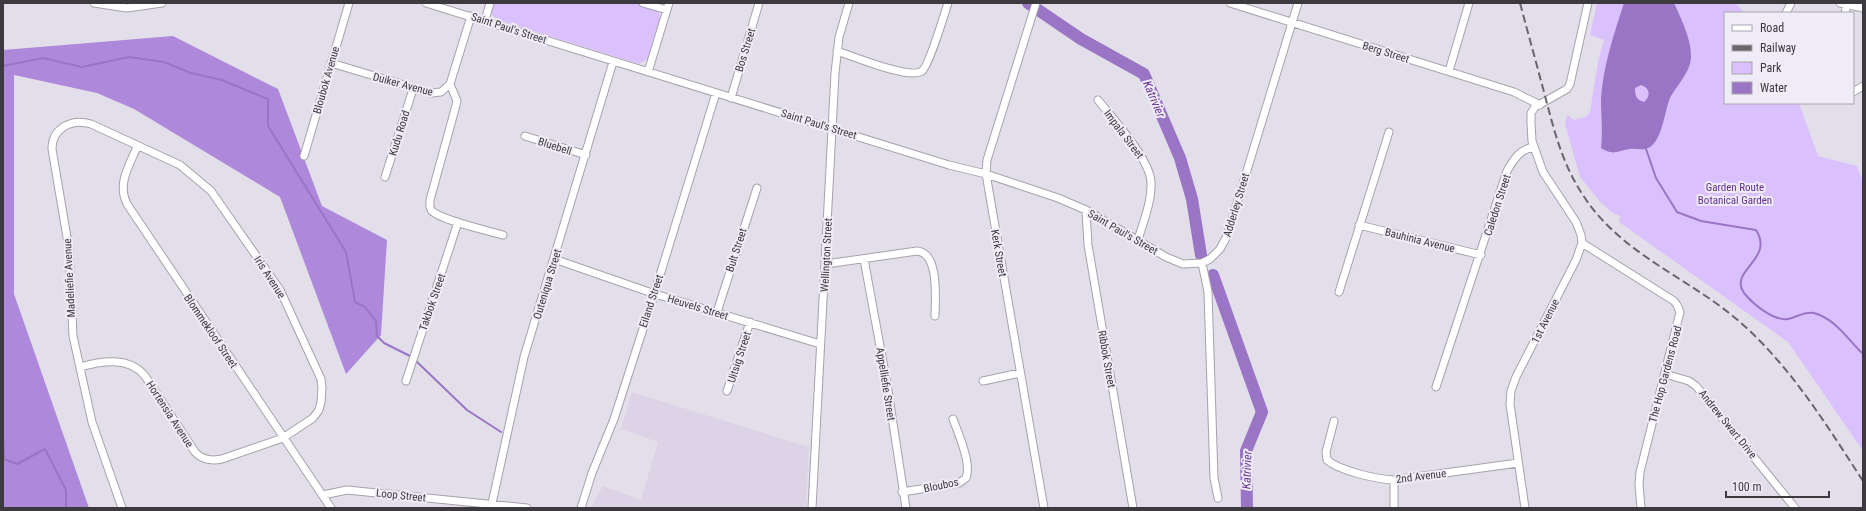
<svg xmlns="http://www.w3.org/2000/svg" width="1866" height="511" font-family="'Roboto Condensed',sans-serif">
<rect width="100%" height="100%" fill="#e3dfea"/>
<path fill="#dcd4e6" d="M632 392 809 447 806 508H590L603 486 641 500 658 442 621 429Z"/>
<path fill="#dbc0fe" d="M493 3H635L656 10 660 15V19L648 59 639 64 498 20 491 14Z
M1597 3H1736L1744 13H1725V103H1799L1818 156 1857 166 1863 182V451L1788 342 1619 222 1620 216 1613 213 1602 204 1580 177 1565 124 1567 115 1574 120 1585 117 1590 112 1598 62 1604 40 1590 35Z"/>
<path fill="#ae88da" d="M173 36 278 89 322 206 387 240 381 335 346 374 280 197 134 109 97 93 14 75V294L89 508H3V50Z"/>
<path fill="#9a74c5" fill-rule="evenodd" d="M1624 3H1674C1681 18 1692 41 1691 58 1690 72 1678 84 1671 96 1664 109 1663 146 1645 149 1640 150 1635 148 1630 149 1616 151 1614 156 1601 148 1603 131 1601 115 1601 99 1603 66 1614 34 1624 3ZM1641 85C1650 88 1651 96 1644 102 1636 100 1635 95 1635 88Z"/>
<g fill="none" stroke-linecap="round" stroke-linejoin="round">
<path stroke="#9a74c5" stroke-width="2" d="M3 66 43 58 82 67 129 57 164 62 191 73 222 80 268 99V126L346 252 355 302 365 307 376 321 377 336 384 343 412 357
M1646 149 1656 178 1677 212 1701 221 1756 230C1775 259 1728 271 1744 293 1753 304 1773 321 1788 319 1797 317 1805 311 1814 313 1836 319 1848 340 1863 354
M415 360 467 410 501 432
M3 440 4 459 17 464 45 449 66 490V508"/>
<path stroke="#9a74c5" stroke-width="12" d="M1028 3 1081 39 1144 74 1180 158 1192 199 1201 255
M1213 275 1262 412 1246 451 1247 508"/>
<g stroke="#a6a2ac" stroke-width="9">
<path id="street" d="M94 3 127 8 162 3
M426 3 949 165 986 174 1058 198 1086 210 1166 257 1183 264 1202 263 1210 259 1220 249 1227 236 1298 3
M643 3 667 10
M1036 3 987 160 986 174 1044 508
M1230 3 1514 92 1540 105
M1840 3 1863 8
M1786 13 1791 3
M1845 13 1847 5
M485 20 490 3
M837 51C852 56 910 80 922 71 929 66 944 15 948 3
M331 63 431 93 441 92 450 84 471 16
M1449 71 1469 3
M648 72 669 3
M450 84 457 101 455 109 430 200C430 204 429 208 432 211 441 220 489 231 503 235
M1853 92 1863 86
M731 98 759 3
M1098 100C1113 119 1150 159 1151 182 1152 202 1143 222 1138 240
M525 136 586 155
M137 147C129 166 117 184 127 204L331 508
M304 156 349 3
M385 177 413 89
M1086 210 1088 245 1133 508
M1359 225 1481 255
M1582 243 1674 301 1677 305 1680 312 1640 472 1639 485 1641 508
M554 259 655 294 820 344
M864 259 887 384 906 508
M1202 263 1208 292 1214 478 1218 498
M826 264 917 251C940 253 935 301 935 316
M1339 292 1389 132
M717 312 757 188
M80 367C101 361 129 356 145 376L195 452C202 460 212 461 222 459L283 438 313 418 319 410 321 402 322 388 321 379 280 290 211 191 180 165 91 124C72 118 52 128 52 149L69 249 73 336 92 422 122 508
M1665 374 1689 381 1696 386 1795 508
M406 381 458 222
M983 381 1020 373
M1436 387 1507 171C1514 159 1520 149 1534 147
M727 391 750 322
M1334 421 1326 452 1327 460C1340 471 1376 479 1394 480L1518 463
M1394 480V508
M902 492 959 483 966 478C972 464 958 433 953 419
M323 495 347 490 527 508
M491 508 524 357 613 62
M581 508 592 473 614 419 652 301 716 93
M812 508 835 73 839 37 849 3
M1525 508 1510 404 1511 391 1516 377 1576 260 1582 243 1581 235 1576 222 1543 172 1532 141 1531 123V113L1535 107 1567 89 1570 84 1588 3"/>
</g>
<use href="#street" stroke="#fff" stroke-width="7"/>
<path stroke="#68656b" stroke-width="2" stroke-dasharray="8 4" stroke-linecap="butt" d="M1520 3C1528 33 1536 62 1544 92 1553 126 1561 161 1581 192 1619 254 1687 276 1740 322 1791 367 1826 424 1863 481"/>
</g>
<g text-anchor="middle" stroke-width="4" stroke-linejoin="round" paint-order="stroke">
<g font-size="11" fill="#3c3a3e" stroke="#f0ecf7">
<text transform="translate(509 28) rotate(18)" y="4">Saint Paul's Street</text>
<text transform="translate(745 50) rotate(-73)" y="4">Bos Street</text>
<text transform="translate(1386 52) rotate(17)" y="4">Berg Street</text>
<text transform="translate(326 80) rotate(-74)" y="4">Bloubok Avenue</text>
<text transform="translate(403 84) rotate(15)" y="4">Duiker Avenue</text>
<text transform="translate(819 124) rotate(17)" y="4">Saint Paul's Street</text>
<text transform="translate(399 133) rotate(-73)" y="4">Kudu Road</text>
<text transform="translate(1124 134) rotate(53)" y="4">Impala Street</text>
<text transform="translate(555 146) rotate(18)" y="4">Bluebell</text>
<text transform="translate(1236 205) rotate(-73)" y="4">Adderley Street</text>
<text transform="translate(1497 205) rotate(-72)" y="4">Caledon Street</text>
<text transform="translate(1123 232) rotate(30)" y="4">Saint Paul's Street</text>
<text transform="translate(1420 240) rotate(14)" y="4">Bauhinia Avenue</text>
<text transform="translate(736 250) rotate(-72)" y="4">Bult Street</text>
<text transform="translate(999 253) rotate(80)" y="4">Kerk Street</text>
<text transform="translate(826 255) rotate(-87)" y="4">Wellington Street</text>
<text transform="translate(270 277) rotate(57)" y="4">Iris Avenue</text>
<text transform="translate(69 278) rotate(-93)" y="4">Madeliefie Avenue</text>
<text transform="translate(547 284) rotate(-73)" y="4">Outeniqua Street</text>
<text transform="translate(651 301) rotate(-72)" y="4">Eiland Street</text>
<text transform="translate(432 302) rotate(-71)" y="4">Takbok Street</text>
<text transform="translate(698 307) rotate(17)" y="4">Heuvels Street</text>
<text transform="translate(1545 321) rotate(-63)" y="4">1st Avenue</text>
<text transform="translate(211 331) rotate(56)" y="4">Blommekloof Street</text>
<text transform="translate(739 357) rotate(-72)" y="4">Uitsig Street</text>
<text transform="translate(1107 359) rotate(80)" y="4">Ribbok Street</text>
<text transform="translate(1665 374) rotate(-75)" y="4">The Hop Gardens Road</text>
<text transform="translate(886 384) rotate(81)" y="4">Appelliefie Street</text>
<text transform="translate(170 414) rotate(57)" y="4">Hortensia Avenue</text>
<text transform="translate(1728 424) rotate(51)" y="4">Andrew Swart Drive</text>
<text transform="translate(1421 476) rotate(-7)" y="4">2nd Avenue</text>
<text transform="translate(941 485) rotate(-12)" y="4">Bloubos</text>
<text transform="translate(401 495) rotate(6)" y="4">Loop Street</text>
</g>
<g font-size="11" fill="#612e8f" stroke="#f0ecf7">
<text x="1735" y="191">Garden Route<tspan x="1735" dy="13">Botanical Garden</tspan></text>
</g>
<g font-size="12" font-style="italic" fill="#653394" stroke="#f0ecf7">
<text transform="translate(1154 99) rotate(67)" y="4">Katrivier</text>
<text transform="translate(1247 470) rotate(-88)" y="4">Katrivier</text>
</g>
</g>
<rect width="1866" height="511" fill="none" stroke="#3c3a3e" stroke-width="8"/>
<rect x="1724" y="12" width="130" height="92" fill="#f0ecf7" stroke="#a8a5ad"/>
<rect x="1732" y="25" width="20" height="6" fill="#ffffff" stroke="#a8a5ad"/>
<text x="1760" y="32" font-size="12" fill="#3c3a3e">Road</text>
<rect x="1732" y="45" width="20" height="6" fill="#68656b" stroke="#a8a5ad"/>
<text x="1760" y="52" font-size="12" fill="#3c3a3e">Railway</text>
<rect x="1732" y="62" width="20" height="12" fill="#dbc0fe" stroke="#a8a5ad"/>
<text x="1760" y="72" font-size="12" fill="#3c3a3e">Park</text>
<rect x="1732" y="82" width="20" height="12" fill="#9a74c5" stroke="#a8a5ad"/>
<text x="1760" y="92" font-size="12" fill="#3c3a3e">Water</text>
<path d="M1726 491v6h103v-6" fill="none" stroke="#3c3a3e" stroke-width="2"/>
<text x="1732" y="491" font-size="12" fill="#3c3a3e" stroke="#f0ecf7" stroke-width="3" paint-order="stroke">100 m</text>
</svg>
